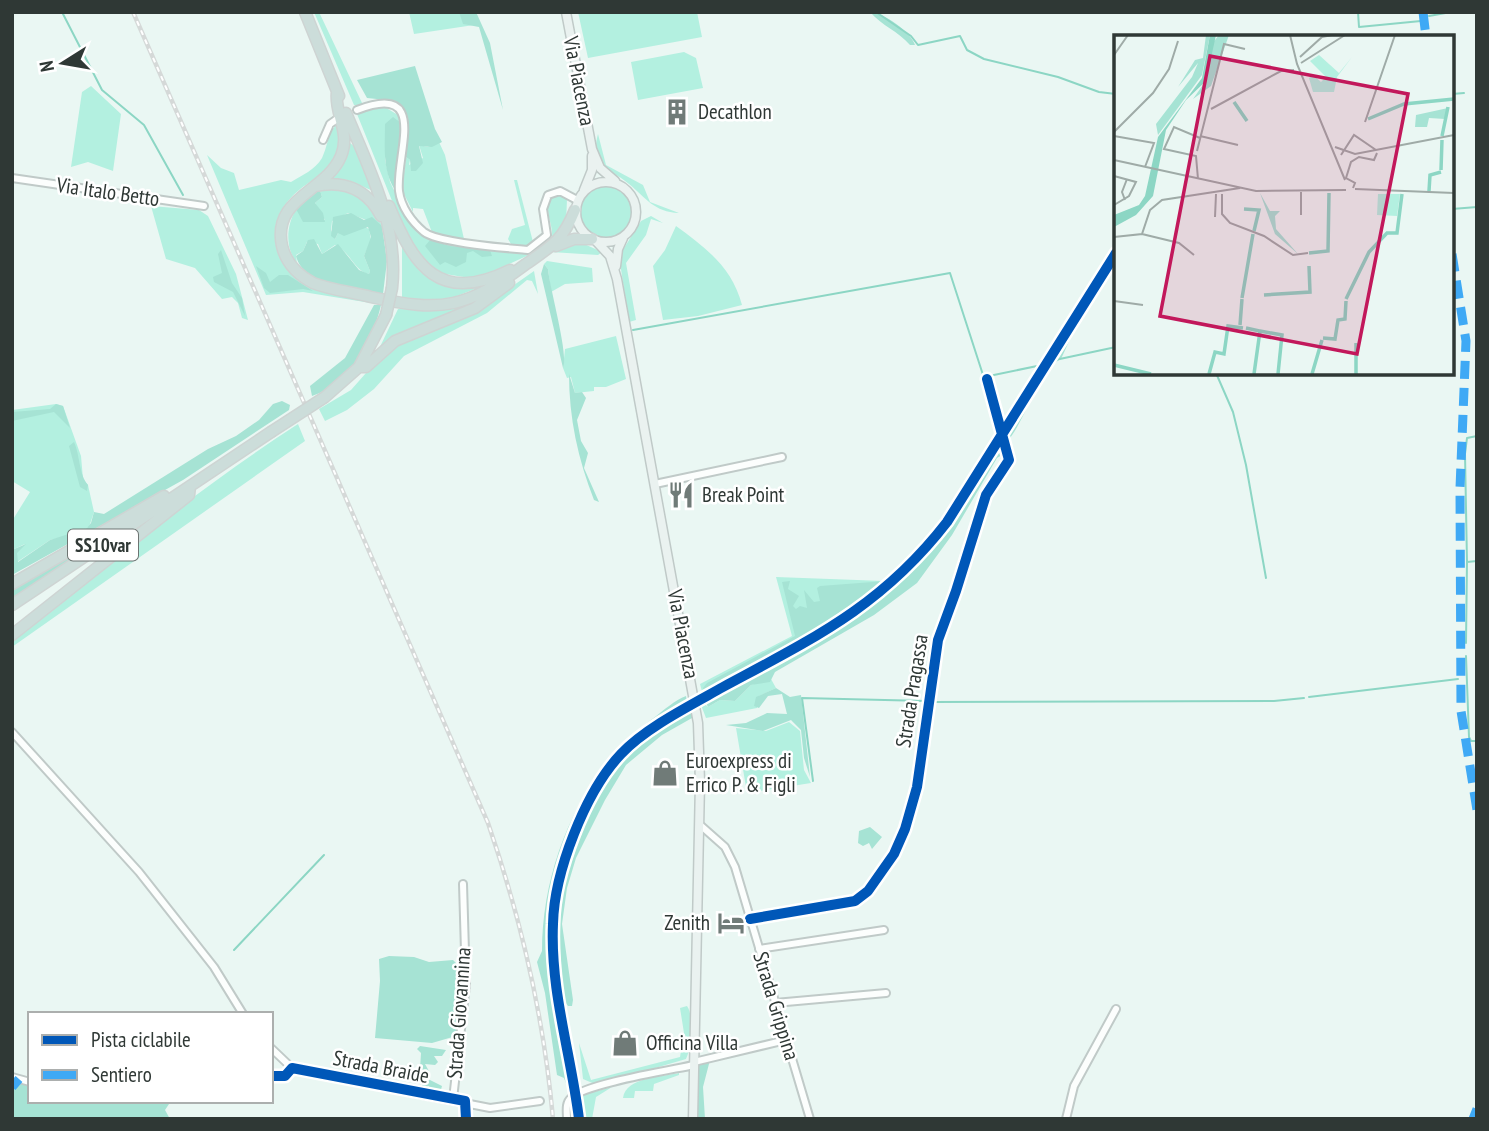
<svg xmlns="http://www.w3.org/2000/svg" width="1489" height="1131" font-family="'PT Sans Narrow',sans-serif">
<rect width="100%" height="100%" fill="#eaf7f3"/>
<path fill="#b3f0e0" d="M314 12H319L363 105H354Z
M409 12H459L465 24 474 25 414 34Z
M578 12H697L702 37 588 58Z
M684 52 696 58 703 88 638 100 631 62Z
M91 86 121 114 113 171 88 162 71 167 82 92Z
M383 106 398 115 401 123 385 130V160L390 182 406 215 425 237 439 242 531 254 476 279 439 273 418 255 405 233 357 114Z
M339 123C346 181 307 171 284 207 259 246 294 279 330 293 344 298 362 300 377 304L303 292 266 295 207 155 221 168 234 173 239 190 281 180 291 182C302 175 315 170 322 158 328 146 328 130 339 123Z
M598 134 606 165 643 185 650 202 679 213C654 212 646 198 629 184 611 169 589 166 598 134Z
M439 142 445 155 464 239 433 235 423 209 413 208V212L402 190 406 157 410 160 409 165 423 158 419 145 428 147Z
M350 143 356 148 373 191 348 180 331 179 346 159Z
M514 180H517L533 242 527 247 511 244 508 239 512 229 525 225Z
M578 212a28 28 0 1 1 56 0a28 28 0 1 1-56 0Z
M331 188C359 193 371 198 382 226L348 213 332 221 331 230 335 239 338 233 365 227 369 229 371 240 364 256 370 271 369 274C354 271 350 251 335 245L322 254 318 244 307 242 303 251 296 255 297 264C285 247 286 227 296 209L308 221 325 220 315 203 322 197 320 190Z
M558 194 567 199 566 224 551 242C556 226 542 212 551 197Z
M151 206 199 210 208 216 236 274 248 320 242 318 238 303 232 297 222 299 195 268 166 259Z
M651 216 663 223 651 219 646 235 626 263 636 320 629 322 619 256 641 221Z
M676 226C706 248 732 267 742 305L698 316 663 320 653 266 665 250Z
M567 243H582L602 252 598 255 551 252Z
M402 247C408 253 412 263 419 270 440 289 464 285 490 283L447 300H402Z
M547 261 592 268 593 282 565 284 551 292 548 269 544 264Z
M534 271 538 294 532 281 527 280 487 313 404 356 374 389 347 410 325 421 319 409 351 390 381 356 397 343 474 313Z
M487 297 413 328 378 351 398 309 447 310Z
M616 336 626 379 606 387H594V391L575 393 571 377 567 378 563 368 565 349Z
M56 404 63 406 81 456 83 479 88 485 94 512 89 527 72 535 50 540 17 562V552L25 544 12 550V521L30 492 12 481V410Z
M298 424 305 441 12 647V640C105 565 198 489 298 424Z
M776 577 884 581 893 584 864 609 704 699 700 684 792 636Z
M771 679 776 688 759 696 757 708 706 718 701 705 704 703 708 707 720 700 735 701 751 685Z
M789 722 800 731 804 770 811 783 747 793 736 728 766 731Z
M687 1006C694 1015 692 1047 686 1059L597 1085 583 1079 579 1043 591 1080 680 1057 684 1033 680 1008Z
M679 1073V1075L654 1084 653 1091H635L634 1098H623C626 1077 661 1077 679 1073Z
M612 1087 596 1097 592 1119H586L580 1111 579 1096Z"/>
<path fill="#a6e3d4" d="M459 12H476L490 43 503 110 479 27 463 24Z
M870 12C883 12 912 33 915 45H910C898 31 882 26 870 12Z
M415 66 435 129 442 142 432 147 419 146 423 163 416 171H411L410 160 406 157C407 135 415 118 396 101L367 98 357 80Z
M393 117 401 123 395 190C382 170 385 146 385 124Z
M320 190 322 197 315 203 323 213 325 222H303L296 209 302 200Z
M351 213 364 220 372 217 382 226 387 261 383 294C354 288 304 287 296 256L303 251 308 240 314 239 322 254 338 244 359 270 369 274 370 271 364 256 371 237 368 227 344 236 338 233 335 239 331 236 333 217Z
M430 240 450 246 490 250 492 256 482 257 473 251 467 253 466 262 456 267 445 262 440 265 425 246Z
M221 250 232 283 242 298 245 316 233 292 214 282 213 277 222 273 218 254Z
M544 264 548 269C550 290 569 355 563 368L541 274Z
M256 266 266 273 270 282 279 275H288L313 291 303 289 270 293 264 288Z
M374 305H381C372 343 351 383 312 396L310 386 345 358Z
M1082 313 1061 359C1041 368 1025 419 1010 438L1006 419 1039 365 1054 356 1078 314Z
M569 374 575 393 582 392 586 398 577 420 581 441 588 453 584 468 599 502 594 500C578 459 569 418 569 374Z
M282 401 290 405 289 410 183 480 12 575V550L26 544 17 553 18 562 50 540 87 528 91 523 94 512 104 514 208 449 236 436 259 420 273 404Z
M56 404 63 406 70 428 54 412 12 421V412L50 409Z
M997 422 1000 433C970 470 951 516 920 552 864 616 780 658 704 694L703 688 707 683 795 636 782 582 790 581 788 589 799 596 793 606 796 609 800 606 807 608 804 590 814 602 820 601 817 588 820 586 886 581 904 567 910 555 921 547 941 520 994 435Z
M1003 439 1007 452 997 458 952 535 917 583 874 615 775 672 770 682 751 685 735 701 720 700 708 707 704 699 864 609 924 558Z
M74 442C80 455 79 475 88 485L87 491 80 487 69 446Z
M136 517 23 593 12 598V591L17 586Z
M776 688 790 697 801 695 810 777 804 758 801 730 791 720 763 731 726 725 746 723 767 713 787 714 782 694 768 696 759 708 754 706 756 697Z
M686 696 687 702C664 717 637 731 618 752 569 807 542 908 554 981 558 1007 574 1068 569 1091L564 1078 557 1075 545 993 537 962 542 951C542 863 583 768 655 717 664 710 675 700 686 696Z
M692 709V718L662 735 626 765 605 800 576 858 567 888 562 924 573 1000 572 1006H568C558 993 560 976 558 960 550 903 577 805 617 763 636 743 667 721 692 709Z
M870 827 882 837 872 849 869 843 863 846 858 843 859 831Z
M389 956 414 957 429 962 453 960 458 965 461 1010 456 1022 459 1032 456 1036 432 1043 375 1038 380 981 379 959Z
M420 1046 446 1050 442 1056H434L438 1062 435 1065 425 1064 430 1073 428 1079 442 1086 440 1093 428 1086 424 1091 421 1088 424 1081 420 1076 426 1073 420 1069 421 1053 417 1049Z
M710 1060 703 1087 705 1119H697L698 1069 700 1062Z
M12 1079 30 1086V1101H171L165 1110 170 1119H12Z"/>
<g fill="none" stroke-linecap="round" stroke-linejoin="round">
<path stroke="#8cd6c4" stroke-width="2" d="M62 12 102 90 144 125 183 195
M876 12 911 36 918 45 960 36 967 50 984 59 1058 77 1099 92 1116 94
M1358 12 1359 27 1421 21
M1429 16 1451 12
M1452 94 1464 93
M1452 209 1477 207
M633 330 950 273 984 378
M1055 360 1116 347
M1216 373 1233 412 1246 465 1266 578
M989 376 1042 365 1049 356
M1001 446 1006 461
M1467 562 1465 454 1467 438 1477 436
M1466 643 1467 562 1477 561
M1466 656 1469 737 1471 741H1477
M1309 697 1458 679
M932 702 1274 701 1304 698
M813 781 802 698 926 701
M234 950 324 855"/>
<g stroke="#c0cac8" stroke-width="10">
<path id="minor" d="M357 110C431 81 395 155 399 191 401 207 412 222 424 232 438 243 507 248 528 250L547 235 543 209 548 195 560 191 577 200
M323 140 330 124 340 117
M12 178 204 206
M655 484 782 457
M12 732 139 872 214 967 243 1014
M699 824 725 847 735 867 810 1119
M750 919 855 901 868 891 894 854 905 829 917 787 938 640 956 591 986 495 1009 460 987 379
M759 949 884 930
M775 1003 886 993
M271 1048 292 1068 337 1078 490 1108 540 1101
M694 1062 786 1040
M271 1076H285L292 1068
M12 1077 30 1082
M453 1099 466 985 463 884
M465 1101 466 1119
M567 1119C567 1112 565 1103 571 1098 584 1084 671 1070 694 1065
M1066 1119 1074 1086 1116 1009"/>
</g>
<g stroke="#c0cac8" stroke-width="11">
<path id="secondary" d="M566 12 592 149 600 168 615 181
M576 212a30 30 0 1 1 60 0a30 30 0 1 1-60 0Z
M584 190 592 170V156
M595 240 610 256 617 279 698 723 700 782 693 1119
M616 266 618 249 623 238"/>
</g>
<g stroke="#ced4d3" stroke-width="13">
<path id="trunk" d="M305 12 339 96
M337 92C334 114 351 132 341 156 326 192 272 197 282 246 286 263 298 275 313 283 331 290 352 292 371 297 443 313 467 308 526 264 552 246 563 240 575 210
M346 113C369 169 399 226 392 288
M315 186C344 180 367 189 381 216
M389 206C414 266 439 305 510 270
M556 246 574 239H592
M359 367H366L395 341 475 308 509 283
M325 397 359 367 386 315
M12 584 164 496
M12 605 271 432
M12 635 189 495 190 486"/>
</g>
<use href="#minor" stroke="#fcfefd" stroke-width="6"/>
<use href="#secondary" stroke="#eaf2f0" stroke-width="8"/>
<use href="#trunk" stroke="#ccddda" stroke-width="10"/>
<g stroke="#d5d9d8" stroke-width="4.5">
<path id="rail" d="M133 12 488 823C521 919 544 1017 553 1119"/>
</g>
<use href="#rail" stroke="#fff" stroke-width="2" stroke-dasharray="5" stroke-linecap="butt"/>
<g stroke="#ced4d3" stroke-width="13" stroke-linecap="butt">
<path id="trunk-bridge" d="M386 315 392 288
M271 432 325 397"/>
</g>
<use href="#trunk-bridge" stroke="#ccddda" stroke-width="10"/>
<path stroke="#3fa9f5" stroke-width="9" stroke-dasharray="18 9" stroke-linecap="butt" d="M1423 12 1426 37
M1452 254 1466 341 1460 488 1461 711 1477 810
M12 1087 19 1079
M1473 1119 1477 1109"/>
<g stroke="#fff" stroke-width="15">
<path id="cycleway" d="M750 919 855 901 868 891 894 854 905 829 917 787 938 640 956 591 986 495 1009 460 987 379
M271 1076H285L292 1068 465 1101 466 1119
M579 1119C571 1054 550 990 553 924 554 873 585 792 621 754 645 728 691 705 723 687 814 638 882 606 947 522L1116 253"/>
</g>
<use href="#cycleway" stroke="#0057b8" stroke-width="10"/>
</g>
<defs>
<g id="building-bare" transform="scale(2.1)"><path d="M-4-6H4V6H1V3H-1V6H-4ZM-2.5-4.3h1.7v1.8h-1.7ZM.8-4.3h1.7v1.8H.8ZM-2.5-1h1.7V.8h-1.7ZM.8-1h1.7V.8H.8Z" fill="#707b78" stroke="#fff" stroke-width="2.5" paint-order="stroke"/></g>
<g id="restaurant-bare" transform="scale(2.1)"><path d="M-5-6h1v4h1v-4h1v4h1v-4h1v5L-1.5 .5V6h-2V.5L-5-1ZM5-6V6H3V1.5H1.5Q1.5-4 5-6Z" fill="#707b78" stroke="#fff" stroke-width="2.5" paint-order="stroke"/></g>
<g id="shop-bare" transform="scale(2.1)"><path d="M-5-2.5h2.3a2.7 3.5 0 0 1 5.4 0H5L5.5 6h-11ZM-1.5-2.5h3a1.5 2.3 0 0 0-3 0Z" fill="#707b78" stroke="#fff" stroke-width="2.5" paint-order="stroke"/></g>
<g id="hotel-bare" transform="scale(2.1)"><path d="M-6-4.5h1.5V1H6V5H4.5V3h-9V5H-6ZM-4 0a1.8 1.8 0 1 1 3.6 0ZM.5 0V-2.5h3Q6-2.5 6 0Z" fill="#707b78" stroke="#fff" stroke-width="2.5" paint-order="stroke"/></g>
</defs>
<g fill-rule="evenodd">
<use href="#building-bare" x="677" y="112"/>
<use href="#restaurant-bare" x="681" y="495"/>
<use href="#shop-bare" x="665" y="773"/>
<use href="#hotel-bare" x="731" y="923"/>
<use href="#shop-bare" x="625" y="1043"/>
</g>
<g text-anchor="middle" stroke-width="5" stroke-linejoin="round" paint-order="stroke">
<rect fill="#fff" stroke="#6d7472" stroke-width="2" x="68" y="529.5" width="70" height="31" rx="5"/>
<g font-size="19" font-weight="bold" fill="#2f3835">
<text x="103" y="552">SS10var</text>
</g>
<g font-size="21" fill="#2f3835" stroke="#fff">
<text transform="translate(579 81) rotate(79)" y="7">Via Piacenza</text>
<text transform="translate(108 192) rotate(8)" y="7">Via Italo Betto</text>
<text transform="translate(683 634) rotate(79)" y="7">Via Piacenza</text>
<text transform="translate(912 691) rotate(-81)" y="7">Strada Pragassa</text>
<text transform="translate(776 1006) rotate(73)" y="7">Strada Grippina</text>
<text transform="translate(459 1013) rotate(-86)" y="7">Strada Giovannina</text>
<text transform="translate(381 1067) rotate(11)" y="7">Strada Braide</text>
</g>
<g font-size="21" fill="#2f3835" stroke="#fff" text-anchor="start">
<text x="698" y="119">Decathlon</text>
<text x="702" y="502">Break Point</text>
<text x="686" y="768">Euroexpress di<tspan x="686" dy="24">Errico P. &amp; Figli</tspan></text>
<text x="710" y="930" text-anchor="end">Zenith</text>
<text x="646" y="1050">Officina Villa</text>
</g>
</g>
<g transform="translate(1114 35)">
<rect width="340" height="340" fill="#eaf7f3"/>
<path d="M205 20 225 38 238 22 223 42 220 57H199L195 43 199 40 207 47 212 42 196 26ZM264 159H286L283 181 263 180Z" fill="#b3f0e0"/>
<path d="M92 0H96L88 40 44 100 42 89 78 42 84 28 64 52 81 25 89 23ZM105 0H115L97 51 79 64 93 44 97 10ZM334 73 331 84 315 83 313 92H301L302 80ZM146 158 156 176H166L161 181 162 194 184 219 161 199Z" fill="#a6e3d4"/>
<path d="M96 0H102L92 46 72 65 52 95 39 161 22 180 0 192V180L25 170 31 161 44 102 88 43Z" fill="#8cd6c4"/>
<path fill="none" stroke="#8cd6c4" stroke-width="3.5" d="M120 67 133 86M254 84 290 69 340 64M328 101 334 72M327 135 328 105M315 156 316 140 327 137M130 174 145 175 140 196M195 218 214 216 215 158M150 260 196 257 195 231M128 263 139 199M232 264 255 217 273 198H283L288 159M126 290 128 264M132 293 146 296 140 339M146 296 168 300 164 339M209 303 221 304 224 285 231 284 232 266M0 330 37 339M95 339 101 317 110 319 114 291 129 293M198 339 208 305M242 339V308"/>
<path fill="none" stroke="#9faba7" stroke-width="2" d="M176 0 183 29 231 145M0 20 14 0M186 22 208 2 218 0M187 28 231 0M97 74 167 36 180 35M251 87 281 0M0 97 39 58 55 34 64 6M0 101 40 108 31 132M86 101 124 110M221 112 241 119 340 100M83 116 110 9 131 14M227 120 240 100 262 115M0 125 142 156 232 155M0 141 22 147 15 161 0 170M84 144 82 121 50 114 60 92 86 103M239 153 241 148 232 143 237 127 245 122 260 125 263 118M241 154 340 158M187 157V180M108 159V179L116 188 150 201 179 220 194 218M11 165 8 157 13 144M101 182 102 159M28 199 65 208 80 220M0 202 28 199 36 175 48 165 126 153M0 266 29 270"/>
<path fill="#c2185b" fill-opacity="0.15" stroke="#c2185b" stroke-width="3.5" d="M96 21 294 59 243 319 46 281Z"/>
<rect width="340" height="340" fill="none" stroke="#2f3835" stroke-width="3.5"/>
</g>
<rect width="1489" height="1131" fill="none" stroke="#2f3835" stroke-width="28"/>
<rect x="28" y="1012" width="245" height="91" fill="#ffffff" stroke="#acafae" stroke-width="2"/>
<rect x="42" y="1035" width="35" height="10" fill="#0057b8" stroke="#acafae" stroke-width="2"/>
<text x="91" y="1047" font-size="21" fill="#2f3835">Pista ciclabile</text>
<rect x="42" y="1070" width="35" height="10" fill="#3fa9f5" stroke="#acafae" stroke-width="2"/>
<text x="91" y="1082" font-size="21" fill="#2f3835">Sentiero</text>
<g transform="translate(63 63) rotate(259)" stroke="#ffffff" stroke-width="5" paint-order="stroke">
<path d="M0-5L12 26L0 18L-12 26Z" fill="#2f3835"/>
<text y="-10" font-size="19" font-weight="bold" text-anchor="middle" fill="#2f3835">N</text>
</g>
</svg>
